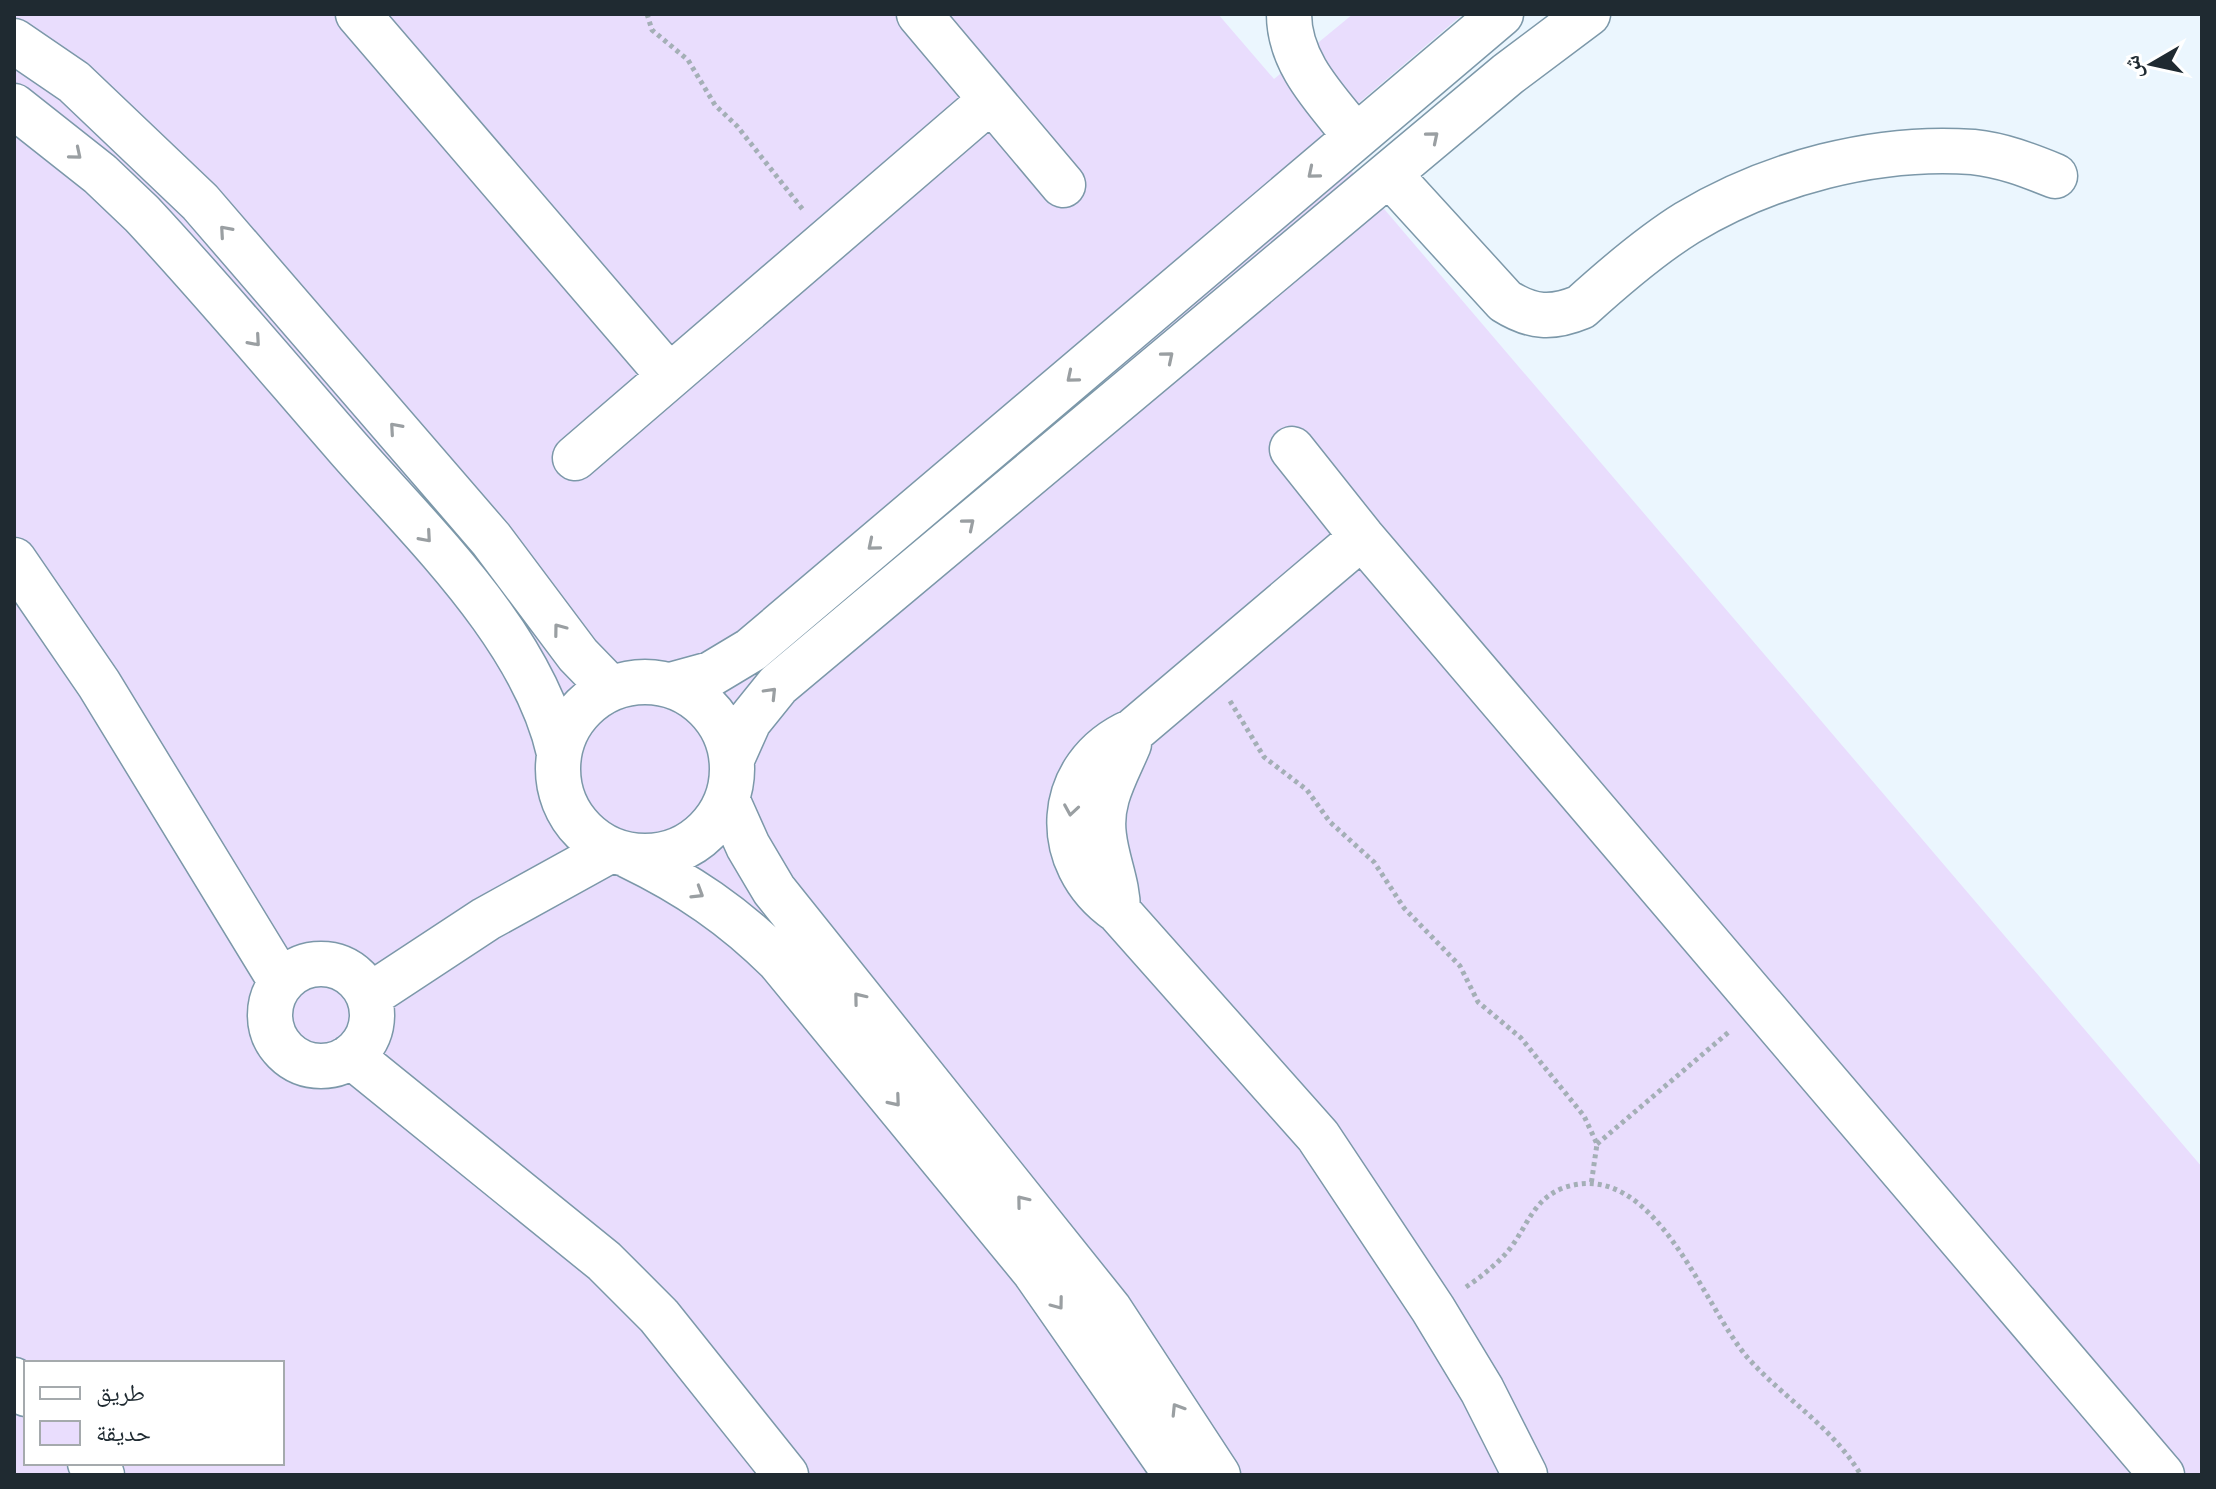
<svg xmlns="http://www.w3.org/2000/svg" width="2216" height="1489" font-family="Ubuntu,'Noto Naskh Arabic',sans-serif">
<rect width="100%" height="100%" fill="#ebf6fe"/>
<path fill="#e9ddfd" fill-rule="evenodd" d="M14 14H1218L1274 79 1353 14H1463L1321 135 2202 1167V1475H14ZM26 1363H282V1463H26Z"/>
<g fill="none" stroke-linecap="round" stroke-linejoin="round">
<g stroke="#7c98a9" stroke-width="47">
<path id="minor" d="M358 14 669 376
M919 14 1063 185
M1289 14C1289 64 1327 100 1356 137
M14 41 74 82 200 202 491 539 578 655 610 688
M14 106 100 174 142 214C212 289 279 369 347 447 423 534 533 637 559 753
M1389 174 1505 301C1532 318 1552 319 1581 307 1613 278 1650 246 1687 223 1770 173 1876 145 1973 152 2002 155 2028 165 2055 176
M1292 449 1362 537 2162 1475
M575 458 991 100
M1362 537 1133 731C1053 766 1049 863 1118 911L1318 1136 1433 1309 1482 1390 1525 1475
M14 560 99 684 281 982
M558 769a87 87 0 1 1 174 0a87 87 0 1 1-174 0Z
M671 685 711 674 751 650 1501 14
M732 759 749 721 778 685 1508 74 1588 14
M727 799 748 846 774 890 1110 1310 1218 1475
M629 856C687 884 734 916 779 961L1034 1271 1176 1475
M1118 911C1118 884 1107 862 1104 836 1099 801 1116 775 1129 744
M270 1015a51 51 0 1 1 102 0a51 51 0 1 1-102 0Z
M369 996 486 919 611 850
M351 1056 604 1261 659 1316 786 1475
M14 1380 26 1394
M90 1463 102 1475"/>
</g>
<path stroke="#a4afb6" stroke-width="5" stroke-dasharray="4 4" stroke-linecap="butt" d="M647 14 652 30 688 60 715 105 737 126 804 211
M1230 701 1264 757 1307 790 1330 822 1374 862 1404 908 1460 966 1478 1002 1521 1038 1584 1116 1597 1144 1591 1185
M1597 1144 1730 1031
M1466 1287C1481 1277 1497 1264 1508 1251 1527 1228 1532 1200 1563 1188 1654 1156 1702 1304 1747 1357 1785 1400 1830 1424 1861 1475"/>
<use href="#minor" stroke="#fff" stroke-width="44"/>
</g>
<defs><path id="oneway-chevron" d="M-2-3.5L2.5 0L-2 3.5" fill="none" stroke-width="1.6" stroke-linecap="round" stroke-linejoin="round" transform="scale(2)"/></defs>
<g stroke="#9a9fa2">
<use href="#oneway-chevron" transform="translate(1433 137) rotate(-40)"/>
<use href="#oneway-chevron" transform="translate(76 154) rotate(40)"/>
<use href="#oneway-chevron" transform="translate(1313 173) rotate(140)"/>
<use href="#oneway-chevron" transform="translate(225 231) rotate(-131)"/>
<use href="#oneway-chevron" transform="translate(255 341) rotate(49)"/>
<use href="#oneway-chevron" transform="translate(1168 357) rotate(-40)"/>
<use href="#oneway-chevron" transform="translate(1072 377) rotate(140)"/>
<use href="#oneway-chevron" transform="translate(395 428) rotate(-131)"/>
<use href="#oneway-chevron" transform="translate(969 524) rotate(-40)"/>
<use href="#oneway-chevron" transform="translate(426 537) rotate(49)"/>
<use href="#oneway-chevron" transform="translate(873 545) rotate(140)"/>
<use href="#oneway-chevron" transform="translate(559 629) rotate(-127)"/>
<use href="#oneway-chevron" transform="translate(771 693) rotate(-46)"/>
<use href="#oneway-chevron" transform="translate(1071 810) rotate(99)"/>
<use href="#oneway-chevron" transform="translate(698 893) rotate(32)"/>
<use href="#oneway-chevron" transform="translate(859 998) rotate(-129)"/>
<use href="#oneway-chevron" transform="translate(895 1101) rotate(50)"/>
<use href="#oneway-chevron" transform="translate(1022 1201) rotate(-129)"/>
<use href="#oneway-chevron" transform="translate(1058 1304) rotate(53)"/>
<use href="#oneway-chevron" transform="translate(1177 1409) rotate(-122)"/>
</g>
<rect width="2216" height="1489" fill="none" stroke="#1f2a31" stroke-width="32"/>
<rect x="24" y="1361" width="260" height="104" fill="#ffffff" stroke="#a5aaad" stroke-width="2"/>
<rect x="40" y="1387" width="40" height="12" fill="#ffffff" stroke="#a5aaad" stroke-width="2"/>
<text x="96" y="1401" font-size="24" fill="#1f2a31">طريق</text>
<rect x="40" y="1421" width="40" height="24" fill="#e9ddfd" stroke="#a5aaad" stroke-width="2"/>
<text x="96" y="1441" font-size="24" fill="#1f2a31">حديقة</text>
<g transform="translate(2152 64) rotate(261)" stroke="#ffffff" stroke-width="6" paint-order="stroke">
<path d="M0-6L14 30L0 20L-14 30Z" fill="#1f2a31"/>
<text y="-12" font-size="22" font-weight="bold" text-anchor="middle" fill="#1f2a31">ش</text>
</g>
</svg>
